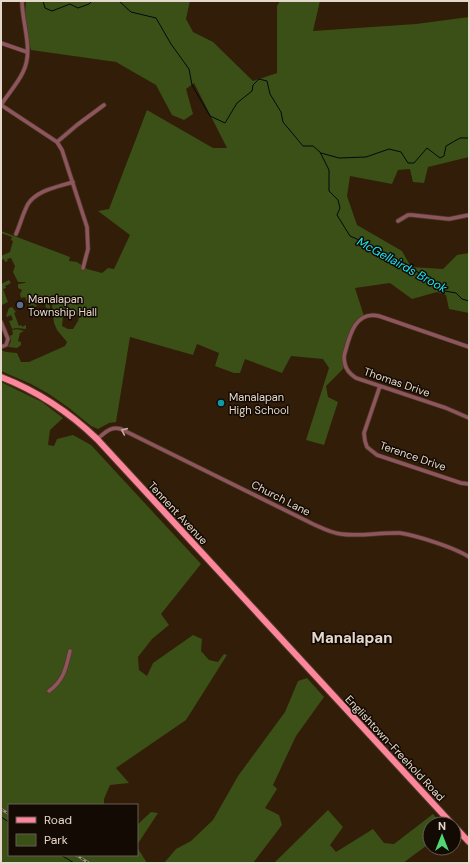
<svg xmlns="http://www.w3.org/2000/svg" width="470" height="864" font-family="'DM Sans',sans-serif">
<rect width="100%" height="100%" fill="#311d08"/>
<path fill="#3a5016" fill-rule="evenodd" d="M8 1H190L186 19 193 32 213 42 253 81 277 73V6L280 1H320L313 31 416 24 469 17V157L428 167 424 183 413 182 410 169 398 170 392 184 350 176 347 196 357 225 402 251 411 267 443 269 457 255 469 253V313L449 309 446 295 437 292 412 299 390 283 355 288 364 316 354 327 343 369 326 386 328 397 338 402 324 445 306 440 329 368 323 359 291 356 282 373 245 359 240 373H234L215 366 219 353 197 344 193 355 130 337 116 422 109 423 98 429 91 426 69 408 49 394 31 384 1 371V350L6 352 17 353 21 362H29L65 346 67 342 57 330 54 323 52 306 53 304 57 301V294L47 299 50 307V313L49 312 41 316 40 313 47 310 45 304 47 303 46 300 36 304 37 306 34 307 33 305 29 306 25 297 21 298 20 294 22 290 18 288V284L25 283 26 282H18L13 272 15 266 11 258 7 259 8 261 5 262 4 259 1 260V256L10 252 13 241 11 240 12 237 1 233V231L70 257 69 261 77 262 87 269 102 273 108 268 114 269 130 235 98 211 109 209 147 110 213 148H227L194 83 186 89 193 114 184 120 172 115 156 85 116 62 31 50 24 24 26 1ZM73 313 79 316 78 321 73 329H68L62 326 63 317Z
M9 280 11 283 5 286 6 288 3 289 8 302 2 305 1 284Z
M12 307 16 312 14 313 19 326 22 325V327L26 325V329L16 328 12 329 9 321 13 320 11 315 7 317 6 316 9 308Z
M17 329 24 331 20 333 18 341 21 342V345L17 348 8 347 11 341 10 336 13 334 12 330Z
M1 382 42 402 63 418 50 430 48 445 54 446 57 439 73 435 91 445 201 564 161 614 169 625 152 639 138 657 139 670 147 676 153 663 193 635 202 639 201 651 209 660 218 662 224 654 227 655 186 720 116 768 129 783 110 785 104 799V805H9V855H137V847L147 863H1Z
M307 678 324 697 296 736 273 785 277 789 265 808 279 815 282 825 253 863H164L176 849 191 841 213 820 238 776 285 712 298 681Z
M328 810 343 827 330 845 336 852 373 829 384 843 394 844 433 814 442 824H430V843L403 863H274Z
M151 812 158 813 137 845V825Z"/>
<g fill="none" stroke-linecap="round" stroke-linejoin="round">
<path stroke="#000b0d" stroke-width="1" d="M43 1 45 8 52 11 70 4 78 8 89 4 92 1
M119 1 131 12 156 18 171 44 189 69 192 85 210 116 225 123 237 103 252 91 253 85 259 79 267 81 270 94 281 112 283 122 303 146H313L320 152 329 170V191L338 200 340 208 337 215 350 236 368 244 381 255 422 274 445 291 456 293 462 299 469 301
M321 153 339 158 366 157 389 149 401 152 408 163H414L427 148 440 158 444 156 446 146 460 138H469
M1 817 9 822
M61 855 74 863"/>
<g stroke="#4e3b27" stroke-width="5">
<path id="street" d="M1 43 27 52
M1 105 51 138 57 142 62 150 87 227 88 249 83 268
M1 105C8 94 18 83 23 72 34 50 22 24 22 1
M57 142 77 125 104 105
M398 221 408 215H412L449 219 469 215
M16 234C20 225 23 213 28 204 37 190 58 187 73 182
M1 322 8 339 6 345 1 347
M469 347 379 316C354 310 349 338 344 356 344 366 347 372 356 378L446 408 469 418
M380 386 364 433 365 441 367 447 377 455 461 483 469 484
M97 439C105 433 110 426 121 429L313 524C322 528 331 533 341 534 360 537 380 532 400 533 415 535 456 548 469 557
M49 691C64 680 66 668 70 651"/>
</g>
<g stroke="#4e3b27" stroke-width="8">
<path id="primary" d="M1 377C37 391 69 412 97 439L452 824
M454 826 469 842"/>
</g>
<use href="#street" stroke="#8f555f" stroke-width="3.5"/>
<use href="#primary" stroke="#fd869d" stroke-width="6"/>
<g stroke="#9d8d7d" stroke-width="2.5">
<path id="rail" d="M1 809 9 814
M76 855 89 863"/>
</g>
<use href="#rail" stroke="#120a03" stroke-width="1" stroke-dasharray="3" stroke-linecap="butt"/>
</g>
<defs><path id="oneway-chevron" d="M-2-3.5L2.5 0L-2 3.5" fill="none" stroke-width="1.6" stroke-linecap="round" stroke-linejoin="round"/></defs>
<use stroke="#c7aaa5" href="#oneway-chevron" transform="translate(124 431) rotate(-156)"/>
<circle fill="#5c6f8a" stroke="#120a03" stroke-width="1.5" cx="20" cy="305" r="4"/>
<circle fill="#0f9aa8" stroke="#120a03" stroke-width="1.5" cx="221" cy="403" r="4"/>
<g text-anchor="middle" stroke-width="3" stroke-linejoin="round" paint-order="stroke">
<g font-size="11" fill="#e5d7cb" stroke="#120a03" text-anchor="start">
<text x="28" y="303">Manalapan<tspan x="28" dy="13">Township Hall</tspan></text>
<text x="229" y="401">Manalapan<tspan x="229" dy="13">High School</tspan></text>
</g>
<g font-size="11" fill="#e5d7cb" stroke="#120a03">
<text transform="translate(397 382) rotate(19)" y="4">Thomas Drive</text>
<text transform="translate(413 456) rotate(19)" y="4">Terence Drive</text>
<text transform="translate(281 498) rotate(27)" y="4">Church Lane</text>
<text transform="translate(178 513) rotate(47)" y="4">Tennent Avenue</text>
<text transform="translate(395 748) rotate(47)" y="4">Englishtown-Freehold Road</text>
</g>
<g font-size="12" font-style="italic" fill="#15e8f7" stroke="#120a03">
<text transform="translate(402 265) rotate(29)" y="4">McGellairds Brook</text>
</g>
<g font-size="15" font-weight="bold" fill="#e5d7cb" stroke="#120a03">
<text x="352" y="643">Manalapan</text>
</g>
</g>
<rect width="470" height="864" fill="none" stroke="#e5d7cb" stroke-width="4"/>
<rect x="8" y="804" width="130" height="52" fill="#120a03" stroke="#665c53"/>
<rect x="16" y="817" width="20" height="6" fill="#fd869d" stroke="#665c53"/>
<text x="44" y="824" font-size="12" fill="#e5d7cb">Road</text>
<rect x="16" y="834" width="20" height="12" fill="#3a5016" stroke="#665c53"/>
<text x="44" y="844" font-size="12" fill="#e5d7cb">Park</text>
<g transform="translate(442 836)"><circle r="19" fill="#120a03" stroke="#665c53"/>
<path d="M0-3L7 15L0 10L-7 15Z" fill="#51d674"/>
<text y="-6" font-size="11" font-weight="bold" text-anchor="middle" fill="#e5d7cb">N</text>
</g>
</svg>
